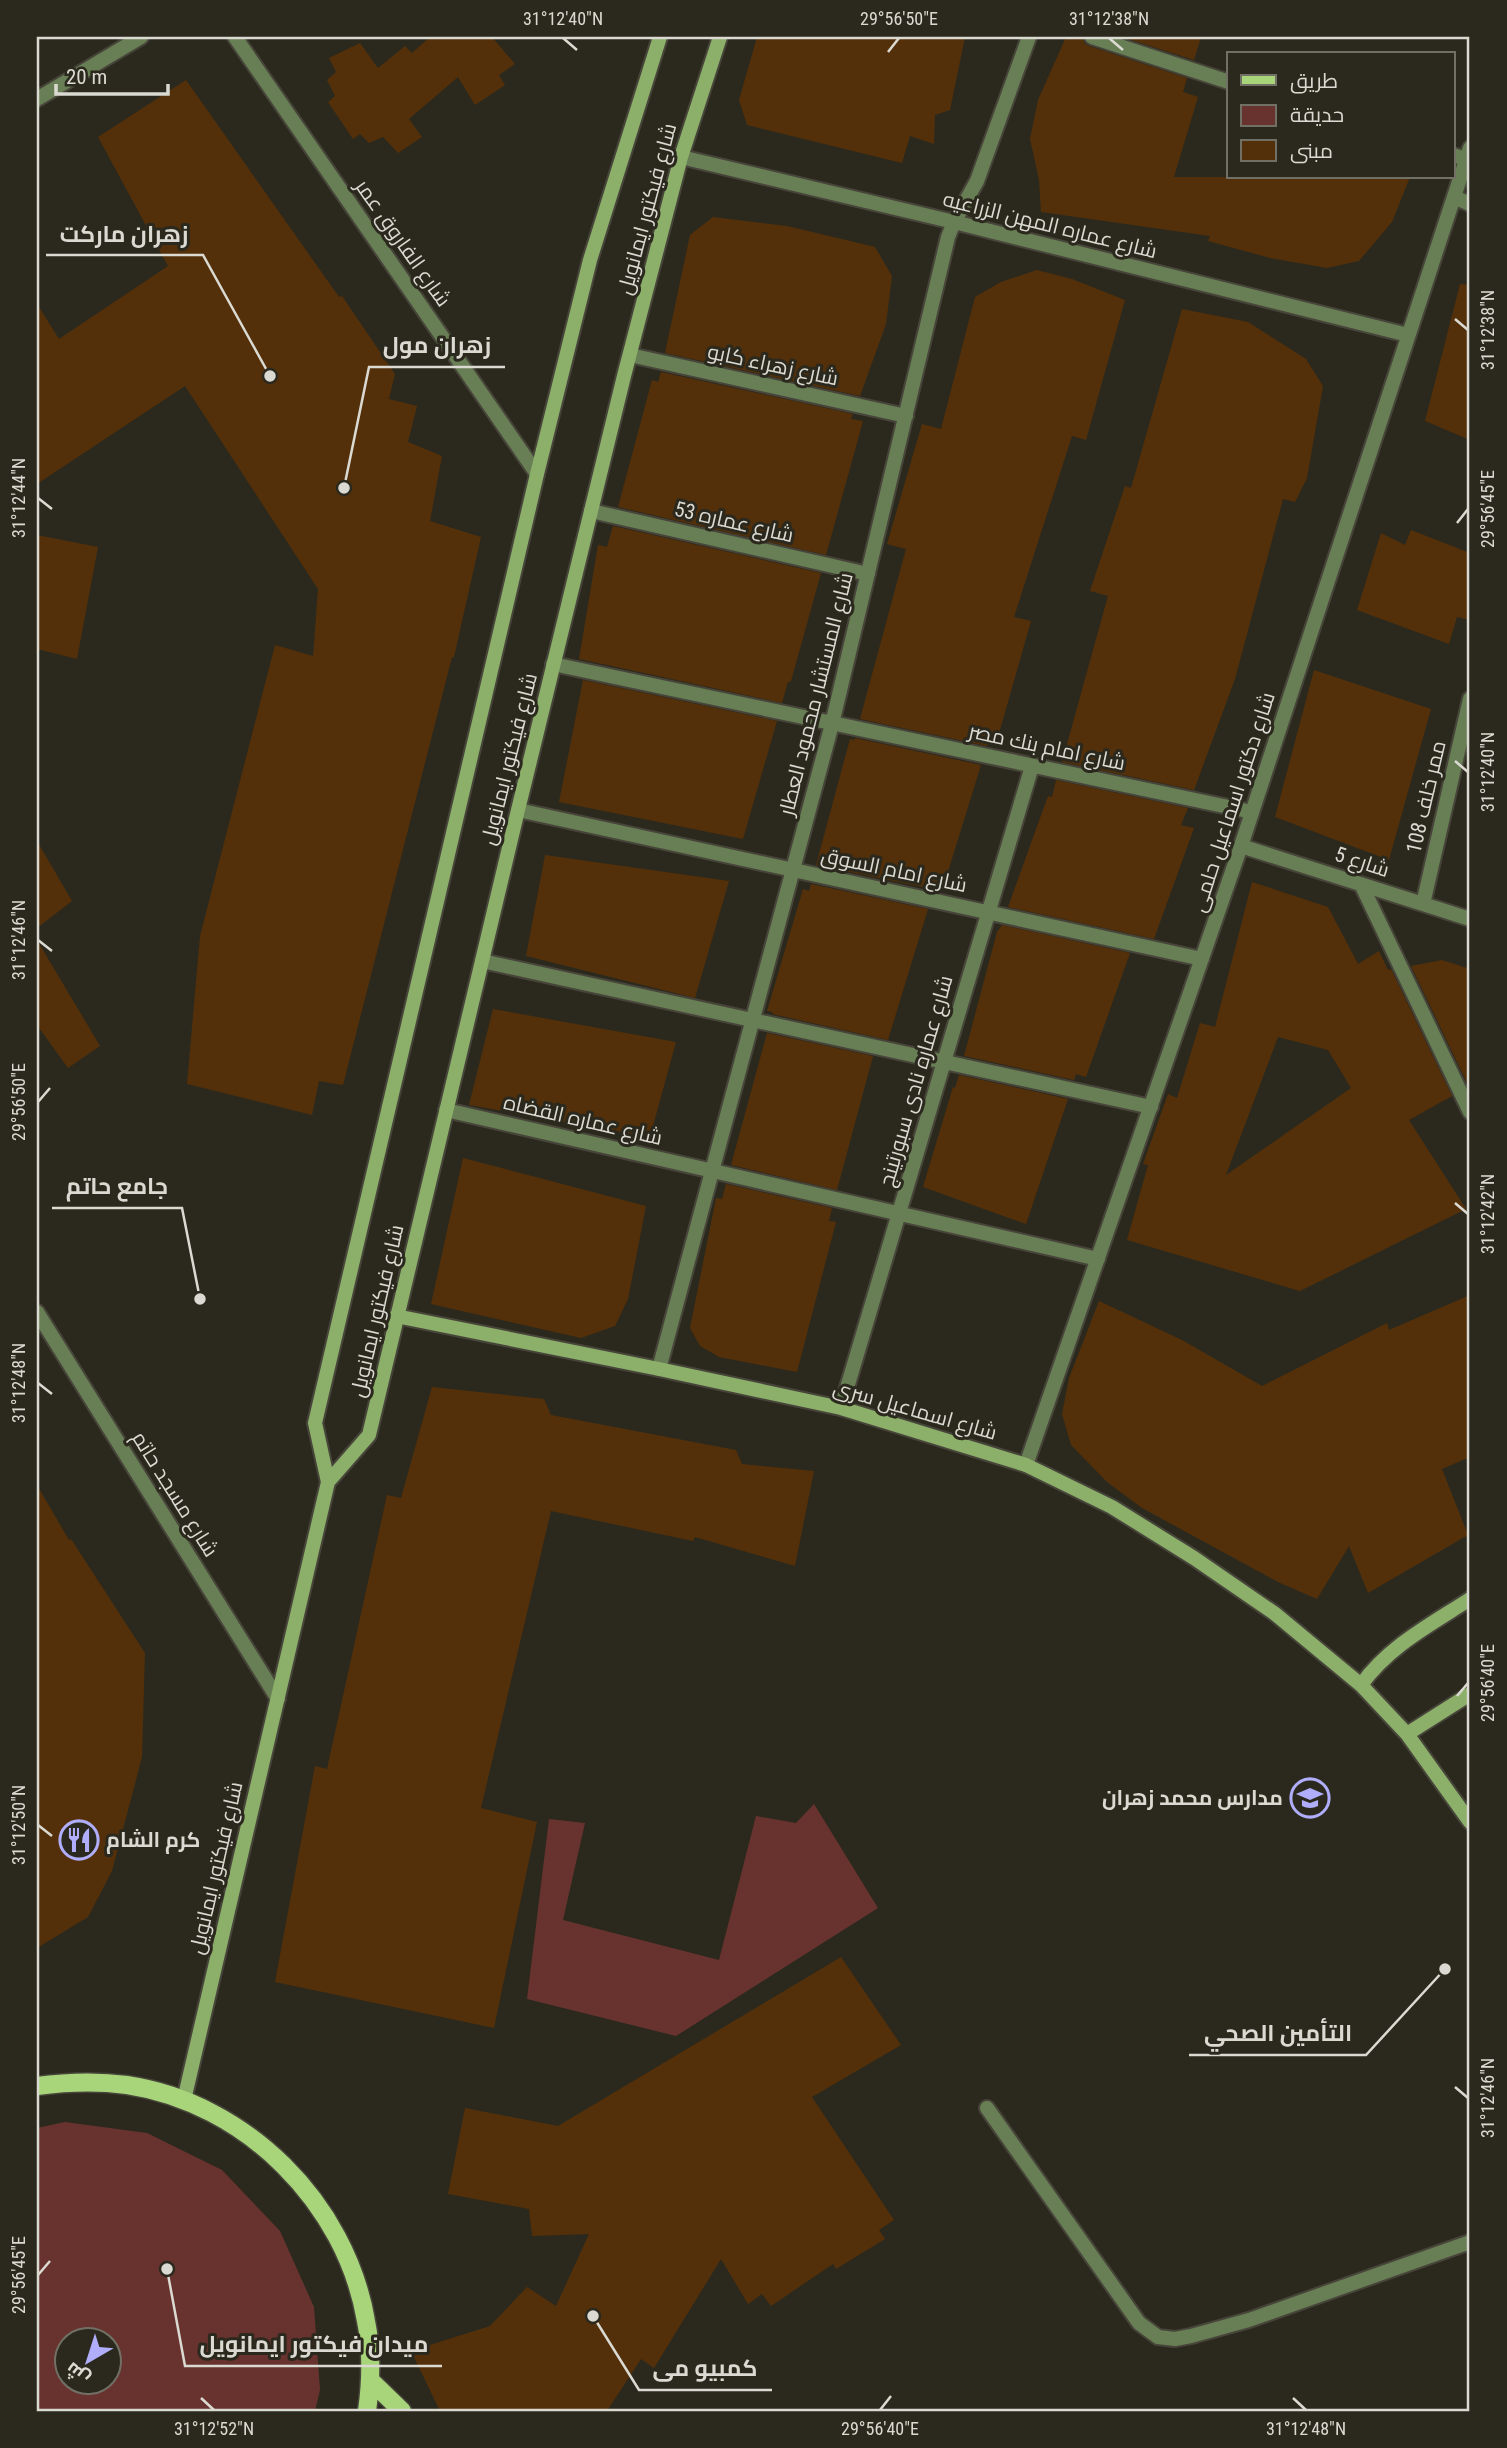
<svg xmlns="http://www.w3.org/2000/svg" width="1507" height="2448" font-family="'Roboto Condensed',Cairo,sans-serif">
<rect width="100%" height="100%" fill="#2b291d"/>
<path fill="#68332e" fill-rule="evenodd" d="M814 1804 878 1908 676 2036 527 1999 549 1819 585 1823 563 1920 719 1960 756 1816 796 1823Z
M65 2122 147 2133 222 2170 280 2231 314 2307 320 2390 315 2411H37V2128ZM66 2340H108V2382H66Z"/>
<path fill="#54300a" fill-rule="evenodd" d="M430 37H492L515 64 499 75 505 85 475 105 458 77 409 119 422 137 398 153 383 137 369 143 360 134 353 139 328 102 335 96 327 80 336 72 329 58 360 43 378 68 405 46 412 53Z
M757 37H965L950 110 935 115 934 144 910 136 902 163 747 125 739 100Z
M1066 37H1083L1084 43 1089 46 1187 78 1183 92 1198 97 1174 177H1410L1392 222 1359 261 1327 268 1270 258 1208 241 1210 236 1041 212 1039 180 1030 139 1038 100Z
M1122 37H1201L1194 60Z
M186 80 339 297 342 296 395 374 389 399 417 406 408 442 442 456 430 521 481 537 454 657H452L343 1085 319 1081 312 1115 187 1084 200 936 275 645 313 656 318 589 185 386 37 484V304L59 339 168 266 98 137Z
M713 217 787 226 875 247 892 276 886 324 860 396 665 353 690 235Z
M1037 270 1072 279 1125 300 1086 440 1072 436 1014 617 1031 621 996 744 988 742 987 746 860 719 906 549 887 544 922 424 941 429 975 297 1001 282Z
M1460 284 1470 285V440L1425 421Z
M1182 309 1248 322 1306 359 1323 386 1307 478 1295 502 1283 499 1235 679 1194 790 1062 762 1108 596 1090 591 1125 486 1131 488Z
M661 372 853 414 851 419 863 421 826 555 618 507 652 380 658 382Z
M613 526 821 573 791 681 788 682 782 703 579 659 598 545 607 547Z
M1411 530 1470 553V620L1457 617 1449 644 1357 610 1381 533 1405 545Z
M37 535 98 547 77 659 37 649Z
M1314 670 1431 709 1389 860 1275 817Z
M583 680 777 721 743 839 559 802Z
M855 738 981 765 942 891 816 865 850 739 854 740Z
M1056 780 1188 808 1181 825 1194 828 1154 939 1008 907 1048 796 1052 797Z
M37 841 72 901 37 928Z
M545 855 729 881 695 998 526 956Z
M1252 882 1328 907 1358 964 1379 951 1388 970 1391 969 1452 1096 1409 1120 1466 1209 1300 1291 1127 1240 1148 1165 1143 1164 1168 1094 1177 1098 1200 1023 1215 1027ZM1278 1037 1328 1050 1351 1088 1226 1175Z
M811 884 928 909 888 1040 772 1014 773 1012 767 1011 803 889 809 891Z
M1002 925 1130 953 1086 1077 1076 1074 1074 1080 964 1056 997 932Z
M37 940 100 1046 68 1068 37 1025Z
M1442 960 1470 969 1469 1087 1411 966Z
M493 1009 676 1042 650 1137 469 1105Z
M767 1033 873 1056 837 1190 731 1165Z
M959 1075 1068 1099 1026 1224 923 1187 953 1087 955 1088Z
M463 1158 646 1206 628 1299 615 1326 581 1338 431 1304Z
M726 1184 832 1208 829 1221 836 1222 797 1372 719 1357 700 1346 690 1328 716 1198 722 1199Z
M1470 1295V1457L1442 1469 1468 1535 1368 1593 1349 1546 1317 1599 1280 1583 1142 1508 1107 1482 1071 1445 1062 1414 1069 1378 1099 1301 1182 1340 1262 1386 1387 1323 1389 1330Z
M432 1387 544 1399 551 1415 736 1450 742 1464 814 1471 795 1566 695 1537 693 1541 551 1511 481 1808 537 1822 494 2028 275 1982 315 1766 327 1769 387 1495 401 1498Z
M37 1485 69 1540 71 1539 145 1653 142 1757 112 1871 88 1917 37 1948Z
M841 1957 901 2045 812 2097 894 2220 879 2230 885 2239 836 2269 833 2264 771 2306 762 2294 748 2304 721 2259 654 2368 641 2359 607 2411H440L411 2351 490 2326 527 2287 556 2306 589 2234 532 2236 529 2209 448 2194 465 2108 558 2126Z"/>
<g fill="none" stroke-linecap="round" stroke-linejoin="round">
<g stroke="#47453a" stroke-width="18">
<path id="street" d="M235 37 537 474
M1092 37 1229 82
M37 99 141 37
M1453 155 1466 159
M681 157 954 222 1408 335
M1454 197 1470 204
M630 355 906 416
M591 511 868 574
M553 664 1252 812
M518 810 1202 959
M1241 846 1470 919
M1361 884 1470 1112
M1423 904 1470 699
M482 961 1151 1107
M446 1110 1098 1259
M37 1312 278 1699
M659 1369 832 724 948 237 954 222 977 181 1029 37
M841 1408 1032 766
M1026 1465 1241 846 1470 148
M987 2108 1139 2323 1158 2337 1175 2339 1191 2336 1249 2320 1470 2242"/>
</g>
<g stroke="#47453a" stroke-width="18">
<path id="secondary" d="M396 1316 659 1369 841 1408 1026 1465 1112 1507 1194 1558 1274 1613 1361 1685 1407 1734 1470 1822
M328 1482 369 1435 518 810 624 376 681 157 720 37
M1361 1685C1389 1646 1430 1625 1470 1599
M1407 1734 1470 1694
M184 2100 328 1482 315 1423 537 474 590 260 660 37"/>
</g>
<g stroke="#47453a" stroke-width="21">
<path id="primary" d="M37 2086C67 2082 97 2081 127 2085 246 2103 346 2203 366 2321 372 2350 371 2382 367 2411
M371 2381 402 2411"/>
</g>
<use href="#street" stroke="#687e54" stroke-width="14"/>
<use href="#secondary" stroke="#8caf6a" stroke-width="14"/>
<use href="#primary" stroke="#a8d47a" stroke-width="18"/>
</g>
<path fill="none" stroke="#dbdad2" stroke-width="2.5" d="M563 38 577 50M1109 38 1123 50M888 52 899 38M1455 319 1468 330M38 498 52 509M1457 523 1468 509M1455 761 1468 772M38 940 52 951M38 1102 50 1088M1455 1203 1468 1214M38 1383 52 1394M1457 1696 1468 1683M38 1825 52 1836M1455 2087 1468 2098M38 2275 50 2261M201 2398 214 2410M1293 2398 1306 2410M880 2410 891 2396"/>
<defs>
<g id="school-ring" transform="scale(2.0125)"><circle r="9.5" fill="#2b291d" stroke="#b0aefa" stroke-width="1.5"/><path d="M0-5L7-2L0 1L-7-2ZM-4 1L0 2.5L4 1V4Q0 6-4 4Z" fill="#b0aefa"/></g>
<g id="restaurant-ring" transform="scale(2.0125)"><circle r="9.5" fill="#2b291d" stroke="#b0aefa" stroke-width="1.5"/><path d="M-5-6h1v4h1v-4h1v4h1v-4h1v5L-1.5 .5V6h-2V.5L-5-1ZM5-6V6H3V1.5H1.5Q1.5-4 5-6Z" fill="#b0aefa"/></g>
</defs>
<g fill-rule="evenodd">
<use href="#school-ring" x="1310" y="1798"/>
<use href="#restaurant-ring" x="79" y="1840"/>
</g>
<g text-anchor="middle" stroke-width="6" stroke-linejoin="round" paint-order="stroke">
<g font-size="21" fill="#dbdad2" stroke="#2b291d">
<text transform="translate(647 209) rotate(-75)" y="7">شارع فيكتور ايمانويل</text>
<text transform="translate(1050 225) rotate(14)" y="7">شارع عماره المهن الزراعيه</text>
<text transform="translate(403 243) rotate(55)" y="7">شارع الفاروق عمر</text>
<text transform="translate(773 365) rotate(12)" y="7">شارع زهراء كابو</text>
<text transform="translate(734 522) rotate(13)" y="7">شارع عماره 53</text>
<text transform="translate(816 694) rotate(-76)" y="7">شارع المستشار محمود العطار</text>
<text transform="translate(1047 747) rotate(12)" y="7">شارع امام بنك مصر</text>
<text transform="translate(509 759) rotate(-76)" y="7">شارع فيكتور ايمانويل</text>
<text transform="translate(1426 797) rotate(-77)" y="7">ممر خلف 108</text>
<text transform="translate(1233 802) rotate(-72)" y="7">شارع دكتور اسماعيل حلمى</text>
<text transform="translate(1362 862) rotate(18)" y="7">شارع 5</text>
<text transform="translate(894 870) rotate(12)" y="7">شارع امام السوق</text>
<text transform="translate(916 1081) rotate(-74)" y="7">شارع عماره نادى سبورتينج</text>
<text transform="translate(583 1120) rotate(13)" y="7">شارع عماره القضاه</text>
<text transform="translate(377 1311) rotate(-77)" y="7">شارع فيكتور ايمانويل</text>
<text transform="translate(915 1410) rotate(16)" y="7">شارع اسماعيل سرى</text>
<text transform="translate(175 1494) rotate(58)" y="7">شارع مسجد حاتم</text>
<text transform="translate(216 1868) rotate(-77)" y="7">شارع فيكتور ايمانويل</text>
</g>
<g font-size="21" font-weight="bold" fill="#dbdad2" stroke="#2b291d" text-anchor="end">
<text x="1283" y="1805">مدارس محمد زهران</text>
<text x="106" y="1847" text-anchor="start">كرم الشام</text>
</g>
</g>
<path fill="none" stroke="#dbdad2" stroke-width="2.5" d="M270 376L203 255H46M344 488L369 367H505M200 1299L182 1208H52M1445 1969L1366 2055H1189M167 2269L185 2366H442M593 2316L639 2390H772"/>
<g fill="#dbdad2" stroke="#2b291d" stroke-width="2.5">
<circle cx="270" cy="376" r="7"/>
<circle cx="344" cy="488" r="7"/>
<circle cx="200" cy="1299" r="7"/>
<circle cx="1445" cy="1969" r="7"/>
<circle cx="167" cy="2269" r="7"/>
<circle cx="593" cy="2316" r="7"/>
</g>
<g font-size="23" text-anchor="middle" font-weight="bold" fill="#dbdad2" stroke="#2b291d" stroke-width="6" stroke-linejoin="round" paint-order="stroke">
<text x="124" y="242">زهران ماركت</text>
<text x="437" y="353">زهران مول</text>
<text x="117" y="1194">جامع حاتم</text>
<text x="1278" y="2041">التأمين الصحي</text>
<text x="314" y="2352">ميدان فيكتور ايمانويل</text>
<text x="705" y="2376">كمبيو مى</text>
</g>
<rect width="1507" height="2448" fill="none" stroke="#2b291d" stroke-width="77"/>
<rect x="1227" y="52" width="228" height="126" fill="#2b291d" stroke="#717065" stroke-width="2"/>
<rect x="1241" y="75" width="35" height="10" fill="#a8d47a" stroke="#717065" stroke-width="2"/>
<text x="1290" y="88" font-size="21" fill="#dbdad2">طريق</text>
<rect x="1241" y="105" width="35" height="21" fill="#68332e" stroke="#717065" stroke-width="2"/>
<text x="1290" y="122" font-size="21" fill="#dbdad2">حديقة</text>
<rect x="1241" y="140" width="35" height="21" fill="#54300a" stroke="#717065" stroke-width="2"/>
<text x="1290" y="158" font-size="21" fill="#dbdad2">مبنى</text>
<g transform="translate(88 2361) rotate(219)"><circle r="33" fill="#2b291d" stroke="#717065" stroke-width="2"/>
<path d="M0-5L12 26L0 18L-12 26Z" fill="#b0aefa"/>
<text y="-10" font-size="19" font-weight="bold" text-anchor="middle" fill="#dbdad2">ش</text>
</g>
<path d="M56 84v10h112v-10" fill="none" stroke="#dbdad2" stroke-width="3.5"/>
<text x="66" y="84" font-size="21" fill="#dbdad2" stroke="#2b291d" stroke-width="5" paint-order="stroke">20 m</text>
<rect x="38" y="38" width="1430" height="2372" fill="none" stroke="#dbdad2" stroke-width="2.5"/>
<g font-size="18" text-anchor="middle" fill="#dbdad2">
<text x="563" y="25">31°12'40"N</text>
<text x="899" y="25">29°56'50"E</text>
<text x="1109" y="25">31°12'38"N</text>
<text transform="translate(1488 330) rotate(-90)" y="6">31°12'38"N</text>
<text transform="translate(19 498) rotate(-90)" y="6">31°12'44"N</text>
<text transform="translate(1488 509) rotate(-90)" y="6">29°56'45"E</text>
<text transform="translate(1488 772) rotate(-90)" y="6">31°12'40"N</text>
<text transform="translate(19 940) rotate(-90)" y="6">31°12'46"N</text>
<text transform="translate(19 1102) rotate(-90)" y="6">29°56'50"E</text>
<text transform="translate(1488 1214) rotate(-90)" y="6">31°12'42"N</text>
<text transform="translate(19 1383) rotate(-90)" y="6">31°12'48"N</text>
<text transform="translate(1488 1683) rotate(-90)" y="6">29°56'40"E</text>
<text transform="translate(19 1825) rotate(-90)" y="6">31°12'50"N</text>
<text transform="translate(1488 2098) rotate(-90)" y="6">31°12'46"N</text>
<text transform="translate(19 2275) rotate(-90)" y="6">29°56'45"E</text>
<text x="214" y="2435">31°12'52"N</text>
<text x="880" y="2435">29°56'40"E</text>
<text x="1306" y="2435">31°12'48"N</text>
</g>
</svg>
